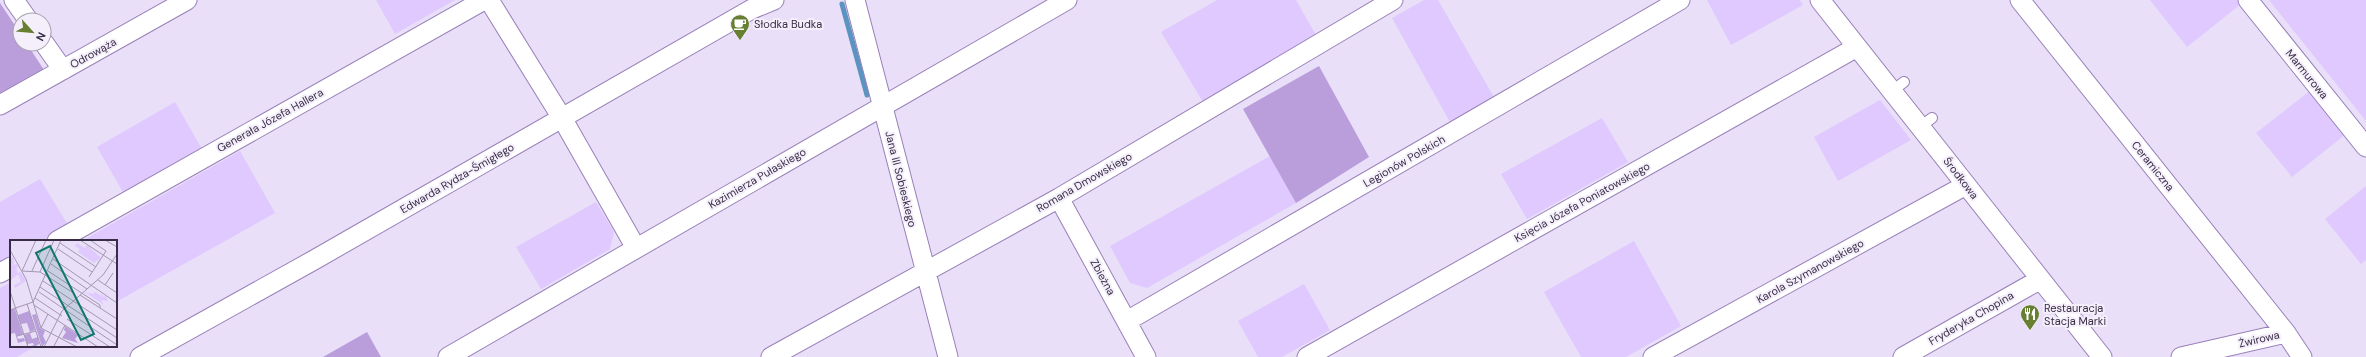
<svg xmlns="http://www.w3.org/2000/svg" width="2366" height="357" font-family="'DM Sans',sans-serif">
<rect width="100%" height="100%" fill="#e9dff8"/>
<path fill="#dfc9fe" d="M376 0H455L395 34Z
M1217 0H1296L1317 37 1203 102 1161 32Z
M1424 0H1438L1495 99 1451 124 1392 18Z
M1707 0H1800L1803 5 1731 45Z
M2150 0H2238L2241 4 2187 47Z
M2269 0H2366V121Z
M2311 90 2346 134 2292 177 2256 133Z
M1880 100 1911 140 1838 181 1814 137Z
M175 102 202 149 124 194 97 147Z
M1602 118 1628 162 1527 219 1501 174Z
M240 151 275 213 116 302V241H82Z
M1270 156 1296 203 1147 288 1130 283 1110 246Z
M40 179 68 225 41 241H11V258L0 264V202Z
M2366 186V260L2361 264 2325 219Z
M596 202 614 232 610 249 541 289 516 247Z
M1634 241 1681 326 1626 357H1581L1544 292Z
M11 282V346H36L17 357H0V288Z
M1304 284 1330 330 1282 357H1258L1238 321Z"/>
<path fill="#b99edb" d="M0 3 20 33V44H27L44 70 0 95Z
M1319 66 1369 157 1296 203 1243 109Z
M367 332 381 357H323Z"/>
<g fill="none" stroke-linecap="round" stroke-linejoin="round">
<path stroke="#5b94c1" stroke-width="5" d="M842 4 867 95"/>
<g stroke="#9980b9" stroke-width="12">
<path id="lane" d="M1892 91 1904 82
M1920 127 1932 118"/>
</g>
<g stroke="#9980b9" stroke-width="21">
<path id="street" d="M14 0 28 20
M489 0 562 118 636 248
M855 0 948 357
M1820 0 2102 357
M2020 0 2286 333 2302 357
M2248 0 2366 147
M44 43 63 70
M0 105 187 0
M1059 198 1146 357
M57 241 484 0
M0 273 11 267
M1127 321 1680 0
M140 357 314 260 752 9 774 0
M448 357 1067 0
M771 357 1059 198 1393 0
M1307 357 1857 47
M1653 357 1966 185
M1903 357 2039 280
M2181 357 2286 333"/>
</g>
<use href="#lane" stroke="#fff" stroke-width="10"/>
<use href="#street" stroke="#fff" stroke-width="19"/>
</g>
<defs>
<g id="cafe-pin" transform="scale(1)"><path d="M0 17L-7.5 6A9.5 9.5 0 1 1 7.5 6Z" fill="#677f31" stroke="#f4effb"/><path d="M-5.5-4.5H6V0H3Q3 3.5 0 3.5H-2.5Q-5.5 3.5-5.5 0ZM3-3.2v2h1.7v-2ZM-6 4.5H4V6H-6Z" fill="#fff"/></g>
<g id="restaurant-pin" transform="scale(1)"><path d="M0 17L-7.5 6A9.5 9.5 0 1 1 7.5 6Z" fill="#677f31" stroke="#f4effb"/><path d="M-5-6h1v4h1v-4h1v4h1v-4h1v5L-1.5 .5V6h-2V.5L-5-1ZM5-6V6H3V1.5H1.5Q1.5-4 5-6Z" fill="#fff"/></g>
</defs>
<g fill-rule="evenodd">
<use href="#cafe-pin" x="740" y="24"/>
<use href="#restaurant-pin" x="2030" y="314"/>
</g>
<g text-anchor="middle" stroke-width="4" stroke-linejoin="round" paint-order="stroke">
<g font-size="11" fill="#382d45" stroke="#f4effb" text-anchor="start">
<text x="754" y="28">Słodka Budka</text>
<text x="2044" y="312">Restauracja<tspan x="2044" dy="13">Stacja Marki</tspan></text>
</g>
<g font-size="11" fill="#382d45" stroke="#f4effb">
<text transform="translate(93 53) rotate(-29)" y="4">Odrowąża</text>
<text transform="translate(2307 74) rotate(51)" y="4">Marmurowa</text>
<text transform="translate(270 120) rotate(-29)" y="4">Generała Józefa Hallera</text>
<text transform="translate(1404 161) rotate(-30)" y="4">Legionów Polskich</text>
<text transform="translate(2153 166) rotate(51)" y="4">Ceramiczna</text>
<text transform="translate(457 178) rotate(-30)" y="4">Edwarda Rydza-Śmigłego</text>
<text transform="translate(757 178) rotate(-30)" y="4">Kazimierza Pułaskiego</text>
<text transform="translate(1961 178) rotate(52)" y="4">Środkowa</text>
<text transform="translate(901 179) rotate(76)" y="4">Jana III Sobieskiego</text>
<text transform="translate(1084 182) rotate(-30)" y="4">Romana Dmowskiego</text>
<text transform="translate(1582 202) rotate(-29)" y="4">Księcia Józefa Poniatowskiego</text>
<text transform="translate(1810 271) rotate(-29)" y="4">Karola Szymanowskiego</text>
<text transform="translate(1103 277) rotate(61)" y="4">Zbieżna</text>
<text transform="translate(1971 318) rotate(-30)" y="4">Fryderyka Chopina</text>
<text transform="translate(2259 339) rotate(-13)" y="4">Żwirowa</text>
</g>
</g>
<g transform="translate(10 240)">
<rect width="107" height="107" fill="#e9dff8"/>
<path d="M67 3 75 8 77 5 91 18 84 23 68 12 70 9 65 6ZM3 16 4 25 7 24 8 27 6 28 8 33 11 32 16 41 5 48 4 45 11 42 8 34 0 41V19ZM75 52 83 54 85 52 91 56 92 53 93 57 96 56 98 61 91 60 94 65Z" fill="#dfc9fe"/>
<path d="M5 69 13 94 7 96 8 99 14 98 15 101 8 103 5 93 0 94V70ZM19 71 25 90 20 92 17 83 11 84 8 75ZM26 74 30 88 35 91 33 96 36 102 32 107 22 75ZM55 86 68 95 65 99 68 103 52 98 56 92 54 90ZM20 93 22 99 28 97 29 104 24 107H19L24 105 23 103 17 104 14 95Z" fill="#b99edb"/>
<path fill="none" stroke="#a298b0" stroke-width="1" d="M70 0 107 24M95 0 107 7M50 3 86 27M48 9 82 32M0 10 16 39 31 88 67 107M43 19 107 63M41 24 77 49M12 31 30 32 62 52M12 31 26 0M22 31 36 0M38 31 90 65V68M30 32 44 0M79 37 96 11 80 0M88 40 107 53M33 41 107 90M95 45 103 33M30 47 107 98M0 51 18 107M29 52 107 105M70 55 107 79M25 58 52 76M23 62 51 0M17 64 31 107M24 65 88 107M0 70 23 62M57 79 100 107M31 88 38 74M7 96 26 91M44 106 55 85M34 107 52 71 93 35 107 14"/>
<path fill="#0f766e" fill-opacity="0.15" stroke="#0f766e" stroke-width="2" d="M40 6 84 94 71 100 26 13Z"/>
<rect width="107" height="107" fill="none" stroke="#382d45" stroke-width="2"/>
</g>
<g transform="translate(32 32) rotate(117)"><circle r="19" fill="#f4effb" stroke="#a9a1b2"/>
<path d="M0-3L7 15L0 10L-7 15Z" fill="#677f31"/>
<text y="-6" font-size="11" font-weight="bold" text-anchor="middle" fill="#382d45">N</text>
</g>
</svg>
